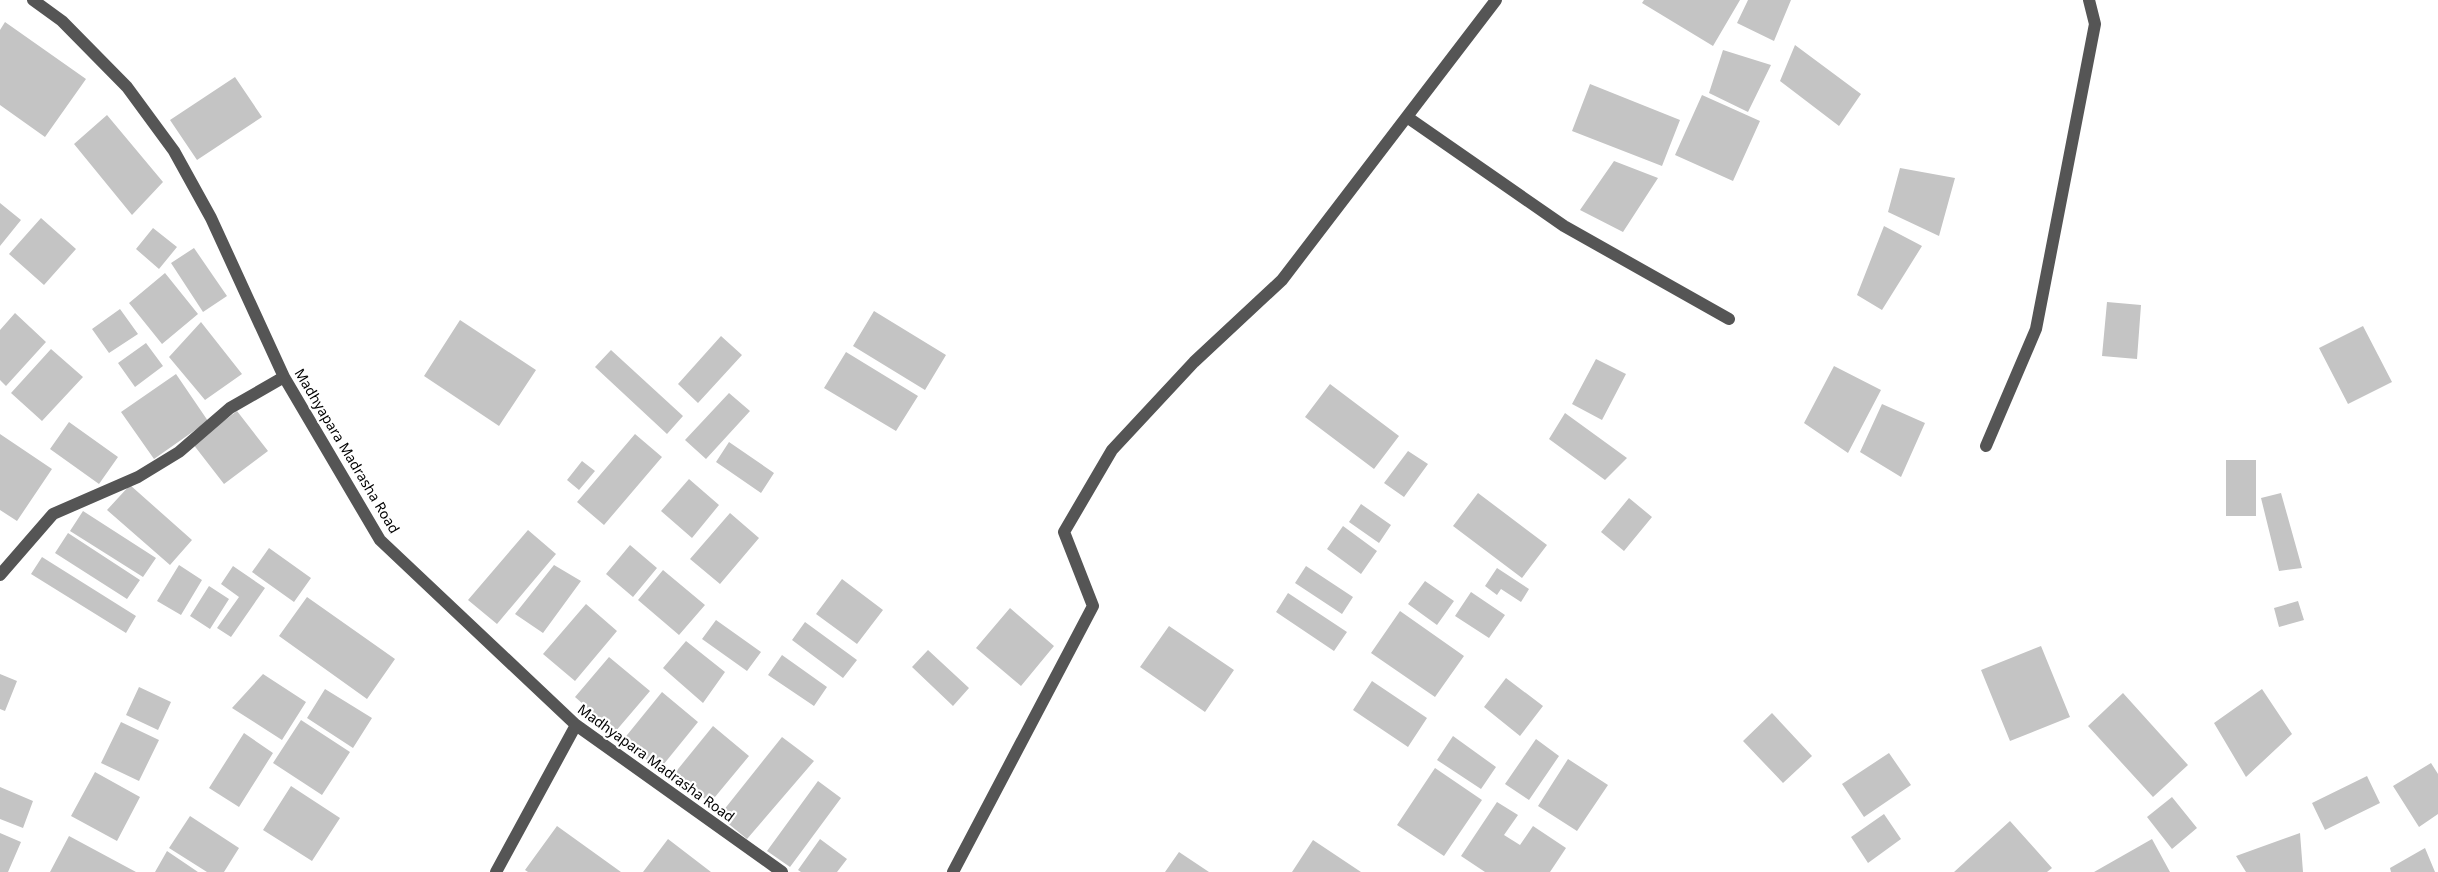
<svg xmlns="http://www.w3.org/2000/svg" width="2438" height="872" font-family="'Noto Sans',sans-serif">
<rect width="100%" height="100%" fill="#fff"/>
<path fill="#c4c4c4" d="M1644 0H1740L1713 46 1642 3Z
M1748 0H1791L1774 41 1737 23Z
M5 22 86 79 45 137 0 105V30Z
M1795 45 1861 94 1839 126 1780 81Z
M1723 50 1771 65 1748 112 1709 93Z
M235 77 262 117 197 160 170 120Z
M1590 84 1680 120 1662 166 1572 131Z
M1702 95 1760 121 1733 181 1675 155Z
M107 115 163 182 132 215 74 144Z
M1614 161 1658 178 1623 232 1580 210Z
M1900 168 1955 178 1939 236 1888 212Z
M0 203 21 220 0 246Z
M41 218 76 249 44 285 9 254Z
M1884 226 1922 246 1882 310 1857 295Z
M153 228 177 247 159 269 136 249Z
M194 248 227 296 203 312 171 263Z
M165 273 198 314 162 344 129 303Z
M2107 302 2141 305 2137 359 2102 356Z
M120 309 138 334 109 353 92 329Z
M874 311 946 355 925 390 853 346Z
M15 313 46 342 6 386 0 380V330Z
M460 320 536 370 499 426 424 376Z
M201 322 242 374 205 400 169 357Z
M2363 326 2392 382 2348 404 2319 348Z
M721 336 742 355 698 403 678 384Z
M146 343 163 366 135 387 118 363Z
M51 349 83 377 42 421 11 393Z
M611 350 683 416 667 434 595 367Z
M846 352 918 396 896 431 824 388Z
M1596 359 1626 374 1602 420 1572 404Z
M1834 366 1881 390 1848 453 1804 423Z
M176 374 208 421 154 459 121 412Z
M1330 384 1399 436 1374 469 1305 417Z
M729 393 750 411 706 459 685 440Z
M1882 404 1925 423 1901 477 1860 452Z
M237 411 268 451 224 484 193 444Z
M1565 413 1627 458 1605 480 1549 439Z
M69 422 118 457 99 484 50 449Z
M0 434 52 469 17 521 0 510Z
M635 434 662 457 604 525 577 502Z
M729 442 774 473 761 493 716 462Z
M1408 451 1428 464 1404 497 1384 483Z
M2226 460H2256V516H2226Z
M582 461 595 471 579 490 567 480Z
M689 479 719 505 692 538 661 511Z
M130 485 192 540 170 565 107 510Z
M1478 493 1547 545 1522 578 1453 526Z
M2281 493 2302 568 2279 571 2261 498Z
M1629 498 1652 517 1624 551 1601 532Z
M1361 504 1391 525 1379 543 1349 522Z
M83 511 156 558 143 577 70 531Z
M730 513 759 538 720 584 690 559Z
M1343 526 1377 551 1361 574 1327 549Z
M528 530 556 554 497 624 468 600Z
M68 533 140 580 127 599 55 553Z
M630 545 657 568 633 597 606 574Z
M269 548 311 578 294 602 252 572Z
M42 557 136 616 126 633 31 574Z
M179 565 202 580 181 615 157 601Z
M554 565 581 581 543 633 515 614Z
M233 566 265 588 231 637 217 628 239 597 221 584Z
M1306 566 1353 597 1342 614 1295 583Z
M1497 568 1529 589 1521 602 1501 589 1497 595 1485 586Z
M663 570 705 605 679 635 638 600Z
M842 579 883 610 857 644 816 614Z
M1425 581 1454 601 1437 625 1408 604Z
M209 586 229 599 210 629 190 616Z
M1471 592 1505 615 1489 638 1455 616Z
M1288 593 1347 632 1334 651 1276 612Z
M307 597 395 659 367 699 279 636Z
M2298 601 2304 620 2279 627 2274 608Z
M586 604 617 631 575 681 543 654Z
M1010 608 1054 646 1021 686 976 648Z
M1400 611 1464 656 1435 697 1371 653Z
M716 620 761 652 747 671 702 639Z
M805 622 857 660 843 678 792 640Z
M1169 626 1234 670 1205 712 1140 667Z
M686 641 725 672 703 703 663 668Z
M2041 646 2070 717 2010 741 1981 670Z
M928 650 969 688 953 706 912 667Z
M782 655 827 687 814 706 768 675Z
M609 657 650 691 615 732 575 697Z
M0 674 17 681 5 711 0 709Z
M263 674 306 702 282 740 232 708Z
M1506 678 1543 706 1520 736 1484 707Z
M1372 681 1427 718 1408 747 1353 710Z
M139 687 171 702 158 730 126 715Z
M325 689 372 718 353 748 307 718Z
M2262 689 2292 734 2246 777 2214 723Z
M662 692 698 722 659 770 623 740Z
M2123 693 2188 765 2153 797 2088 726Z
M1772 713 1812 756 1783 783 1743 741Z
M301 720 350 752 322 795 273 763Z
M121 722 159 740 139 781 101 763Z
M713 726 749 756 710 803 674 774Z
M244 733 273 753 239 807 209 788Z
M1453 736 1496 767 1481 789 1437 760Z
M782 737 814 761 747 839 719 816Z
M1536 739 1559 756 1529 800 1505 784Z
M1889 753 1911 785 1864 817 1842 784Z
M1568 759 1608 785 1577 831 1538 806Z
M2431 763 2438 774V814L2419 827 2393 786Z
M1435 768 1482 800 1444 856 1397 825Z
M95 772 140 797 117 841 71 816Z
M2367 776 2380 803 2325 830 2312 803Z
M818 781 841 798 790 867 767 851Z
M291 786 340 818 312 861 263 830Z
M0 787 33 801 23 828 0 819Z
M2172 797 2197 828 2172 849 2147 817Z
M1497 802 1518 815 1504 835 1520 845 1533 826 1566 848 1550 872H1485L1461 856Z
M1884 814 1901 839 1868 863 1851 837Z
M190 816 239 848 224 872H207L169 848Z
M2010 821 2052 868 2047 872H1954Z
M557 826 621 872H528L525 870Z
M0 833 21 842 8 872H0Z
M2300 833 2303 872H2246L2236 856Z
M69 836 136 872H50Z
M668 839 711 872H643Z
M820 839 847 859 837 872H801L798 870Z
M2152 839 2170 872H2094Z
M1313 840 1361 872H1292Z
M2425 848 2435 872H2391L2390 868Z
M167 851 198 872H155Z
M1179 852 1209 872H1165Z"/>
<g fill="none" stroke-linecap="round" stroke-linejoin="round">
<path stroke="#555" stroke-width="12" d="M33 0 62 21 127 87 174 151 211 218 284 377 380 540 576 725 782 872
M1407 117 1564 226 1729 319
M1986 446 2036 329 2095 24 2089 0
M0 575 53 514 138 477 179 452 230 408 284 377
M496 872 576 725
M953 872 1093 606 1064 532 1112 450 1194 362 1282 280 1496 0"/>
</g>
<g text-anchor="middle" stroke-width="4.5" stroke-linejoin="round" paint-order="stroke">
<g font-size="14" fill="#000" stroke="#fff">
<text transform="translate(347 451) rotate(59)" y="5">Madhyapara Madrasha Road</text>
<text transform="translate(656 763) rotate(36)" y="5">Madhyapara Madrasha Road</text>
</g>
</g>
</svg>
